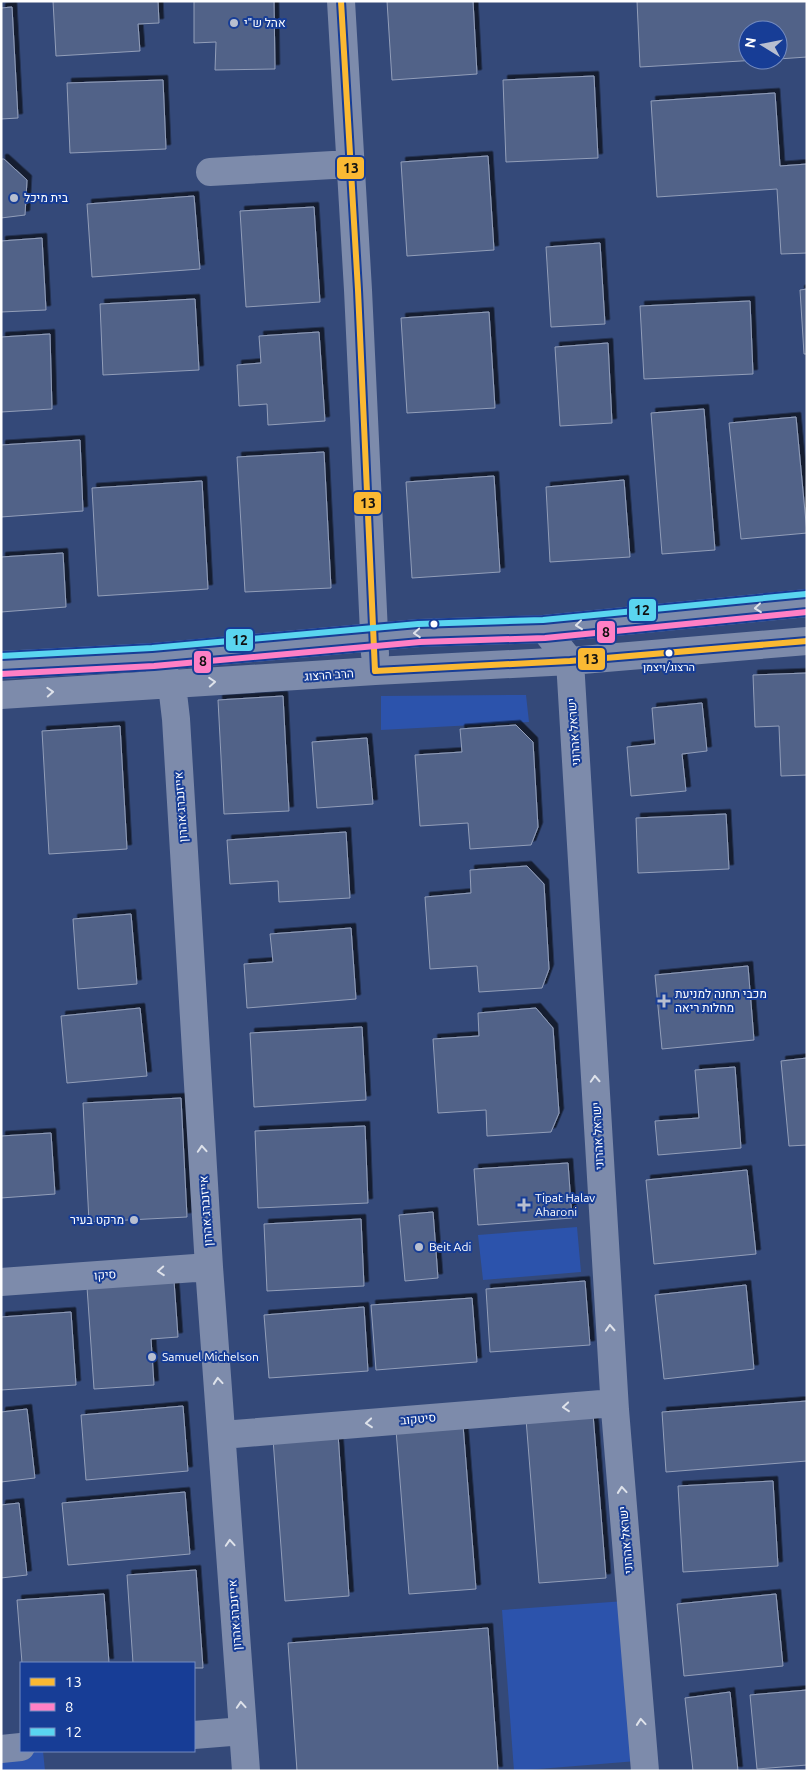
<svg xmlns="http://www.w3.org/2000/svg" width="808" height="1772" font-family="Ubuntu,Heebo,sans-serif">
<defs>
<filter id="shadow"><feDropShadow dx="4.5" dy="-4.5" stdDeviation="0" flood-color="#0009"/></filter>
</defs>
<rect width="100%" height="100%" fill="#344979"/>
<path fill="#2c53ac" d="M526 695 529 722 381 730V696Z
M577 1227 581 1272 483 1280 478 1235Z
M625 1601 637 1761 514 1771 502 1610Z
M43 1751 45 1771H1V1753Z"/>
<path fill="#516288" stroke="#929eb9" filter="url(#shadow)" d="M53 1H158L159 23 138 24 140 51 56 56Z
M194 1H274L275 69 215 70 216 42 194 43Z
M387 1H473L477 74 392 80Z
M637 1H807V57L778 59V30H748V60H758L640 67Z
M12 7 18 118 1 119V8Z
M594 76 598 158 506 162 503 80Z
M163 80 166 149 70 153 67 83Z
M775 93 780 166 807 164V253L781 254 777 189 657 197 651 101Z
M488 156 494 250 407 256 401 162Z
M1 159H4L27 180 25 215 1 218Z
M194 196 200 269 92 277 87 204Z
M314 207 320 302 246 307 240 211Z
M42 238 46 310 1 312V241Z
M600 243 605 324 551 327 546 247Z
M807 289V354H804L800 290Z
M195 299 199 370 103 375 100 304Z
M750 301 753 374 644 379 640 306Z
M489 312 495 408 407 413 401 318Z
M319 332 325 421 268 425 267 404 239 406 237 365 261 363 259 336Z
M50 334 52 409 1 412V337Z
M608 343 612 423 560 426 555 347Z
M704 409 715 550 662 554 651 413Z
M796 417 807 533 741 539 729 423Z
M80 440 83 511 1 517V445Z
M324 452 331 588 245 592 237 457Z
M494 476 500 572 412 578 406 482Z
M624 480 630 557 550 562 546 487Z
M202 481 208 589 98 596 92 488Z
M63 553 66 607 1 612V557Z
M807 673V775L781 776 779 726 755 727 753 675Z
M283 696 289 811 224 814 218 700Z
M702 703 707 751 682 754 686 791 631 796 627 747 655 744 652 708Z
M516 725 533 742 538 827 531 845 470 849 468 823 420 826 415 755 462 752 460 729Z
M120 726 127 849 49 854 42 731Z
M367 738 373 804 317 808 312 742Z
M726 814 729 869 638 873 636 818Z
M346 832 350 898 279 902 278 881 230 884 227 840Z
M527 866 544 884 549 969 542 988 479 992 477 966 430 969 425 897 471 893 470 870Z
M131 914 137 984 78 989 73 919Z
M351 928 356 999 247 1008 244 964 273 962 270 934Z
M748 966 754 1040 662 1049 655 975Z
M140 1008 147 1076 67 1083 61 1016Z
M536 1008 553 1028 559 1113 551 1132 487 1136 486 1110 438 1113 433 1039 479 1036 478 1013Z
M362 1027 366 1100 254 1107 250 1033Z
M807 1058V1145L789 1146 781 1061Z
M735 1067 741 1148 658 1155 655 1121 699 1118 695 1070Z
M181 1098 187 1217 89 1222 83 1103Z
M365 1126 368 1203 258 1208 255 1131Z
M51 1133 55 1194 1 1198V1136Z
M568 1163 572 1218 478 1225 474 1169Z
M747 1170 756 1254 654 1264 646 1180Z
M433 1212 438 1278 405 1281 399 1215Z
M361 1219 364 1286 267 1291 264 1224Z
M174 1281 178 1337 151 1339 154 1385 94 1389 87 1287Z
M585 1281 590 1345 490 1352 486 1289Z
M746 1285 754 1369 664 1379 655 1295Z
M472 1298 477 1362 376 1370 371 1305Z
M364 1307 368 1371 269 1378 264 1315Z
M71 1312 76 1385 1 1390V1317Z
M807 1401V1461L666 1472 662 1412Z
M183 1406 188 1471 86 1480 81 1415Z
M27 1409 35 1478 1 1482V1412Z
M593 1414 606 1578 539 1583 526 1419Z
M463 1425 476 1589 409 1594 396 1430Z
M338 1434 349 1596 285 1601 273 1439Z
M773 1481 778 1566 683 1572 678 1486Z
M185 1492 190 1554 68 1565 62 1503Z
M19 1503 27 1575 1 1578V1505Z
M196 1570 203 1668H194V1663H133L127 1575Z
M104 1594 109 1663H22L17 1600Z
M776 1594 783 1666 684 1676 677 1604Z
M488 1628 498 1771H297L288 1643Z
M807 1690V1765L757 1769 750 1695Z
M730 1692 738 1771H693L685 1698Z"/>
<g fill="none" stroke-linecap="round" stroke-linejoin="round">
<path stroke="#7d8bab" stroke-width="28" d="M341 1 358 290 375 654
M210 172 350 164
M544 629 570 661 615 1410 645 1771
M153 657 172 685 176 719 209 1267 246 1771
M1 665 153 657 419 633 544 629 807 603
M1 695 375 671 570 661 807 641
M1 1282 209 1267
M222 1435 614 1403
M194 1735 243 1731
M1 1749 21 1747"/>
<g stroke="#173d96" stroke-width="10">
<path id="bus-1" d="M341 1 358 290 375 671
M375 671 570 661 807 641"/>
</g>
<g stroke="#173d96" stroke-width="10">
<path id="bus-2" d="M1 674 154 666 420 642 545 638 807 612"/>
</g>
<g stroke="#173d96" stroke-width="10">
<path id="bus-3" d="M1 656 152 648 418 624 543 620 806 594"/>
</g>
<use href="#bus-1" stroke="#fab933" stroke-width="6"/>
<use href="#bus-2" stroke="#ff80c5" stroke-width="6"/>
<use href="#bus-3" stroke="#5ad5f0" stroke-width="6"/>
</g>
<defs><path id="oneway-chevron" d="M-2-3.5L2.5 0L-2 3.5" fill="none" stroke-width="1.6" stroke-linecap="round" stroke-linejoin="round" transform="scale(1.25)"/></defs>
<g stroke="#dee2ea">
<use href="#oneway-chevron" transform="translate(758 608) rotate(174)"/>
<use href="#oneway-chevron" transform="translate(579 625) rotate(174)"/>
<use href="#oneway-chevron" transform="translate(417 633) rotate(176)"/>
<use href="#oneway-chevron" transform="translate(212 682) rotate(-4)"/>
<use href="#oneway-chevron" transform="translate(50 692) rotate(-3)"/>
<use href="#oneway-chevron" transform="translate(595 1079) rotate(-93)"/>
<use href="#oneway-chevron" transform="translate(202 1149) rotate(-94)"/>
<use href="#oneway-chevron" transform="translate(161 1271) rotate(176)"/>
<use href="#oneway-chevron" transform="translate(610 1328) rotate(-93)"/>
<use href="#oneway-chevron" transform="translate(218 1381) rotate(-95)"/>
<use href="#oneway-chevron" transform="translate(566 1407) rotate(175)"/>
<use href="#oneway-chevron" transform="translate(369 1423) rotate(175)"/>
<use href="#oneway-chevron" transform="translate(622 1490) rotate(-95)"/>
<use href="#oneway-chevron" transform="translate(230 1543) rotate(-94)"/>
<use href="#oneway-chevron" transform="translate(241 1705) rotate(-94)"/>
<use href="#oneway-chevron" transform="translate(641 1722) rotate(-95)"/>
</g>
<g fill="#b8bfd0" stroke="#173d96" stroke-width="2">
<circle cx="234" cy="23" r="5"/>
<circle cx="14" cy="198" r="5"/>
<path d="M661.5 993.5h5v5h5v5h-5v5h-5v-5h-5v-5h5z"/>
<path d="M521.5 1197.5h5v5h5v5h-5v5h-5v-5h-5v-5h5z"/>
<circle cx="134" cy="1220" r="5"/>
<circle cx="419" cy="1247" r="5"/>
<circle cx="152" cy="1357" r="5"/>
</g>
<g fill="#fff" stroke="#173d96" stroke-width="2">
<circle cx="434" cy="624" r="4.5"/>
<circle cx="669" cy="653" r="4.5"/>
</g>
<g text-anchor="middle" stroke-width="4" stroke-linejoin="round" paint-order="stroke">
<g font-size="11" fill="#fff" stroke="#173d96">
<text x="669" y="671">הרצוג/ויצמן</text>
</g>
<g font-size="12" fill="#fff" stroke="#173d96" text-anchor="start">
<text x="244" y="27">אהל ש"י</text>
<text x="24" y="202">בית מיכל</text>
<text x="675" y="998">מכבי תחנה למניעת<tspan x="675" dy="14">מחלות ריאה</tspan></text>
<text x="535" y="1202">Tipat Halav<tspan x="535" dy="14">Aharoni</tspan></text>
<text x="124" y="1224" text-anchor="end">מרקט בעיר</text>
<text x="429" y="1251">Beit Adi</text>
<text x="162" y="1361">Samuel Michelson</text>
</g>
<g font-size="12" fill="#fff" stroke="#173d96">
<text transform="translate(329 675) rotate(-4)" y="4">הרב הרצוג</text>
<text transform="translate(574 732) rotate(-94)" y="4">ישראל אהרוני</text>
<text transform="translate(181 807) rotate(-94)" y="4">אייזנברג אהרון</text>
<text transform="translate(598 1136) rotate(-93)" y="4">ישראל אהרוני</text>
<text transform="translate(206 1211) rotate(-94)" y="4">אייזנברג אהרון</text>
<text transform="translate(105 1275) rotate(-4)" y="4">סיקו</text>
<text transform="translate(418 1419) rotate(-5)" y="4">סיטקוב</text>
<text transform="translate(626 1540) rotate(-95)" y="4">ישראל אהרוני</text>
<text transform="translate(235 1615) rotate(-94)" y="4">אייזנברג אהרון</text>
</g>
</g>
<g stroke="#173d96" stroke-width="2">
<rect x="336" y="156" width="29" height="24" rx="5" fill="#fab933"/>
<rect x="353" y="491" width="29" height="24" rx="5" fill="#fab933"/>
<rect x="628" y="598" width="29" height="24" rx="5" fill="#5ad5f0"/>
<rect x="596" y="620" width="20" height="24" rx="5" fill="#ff80c5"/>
<rect x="225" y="628" width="29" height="24" rx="5" fill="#5ad5f0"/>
<rect x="577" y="647" width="29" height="24" rx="5" fill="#fab933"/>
<rect x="193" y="650" width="19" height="24" rx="5" fill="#ff80c5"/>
</g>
<g font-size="14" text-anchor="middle" font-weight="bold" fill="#111">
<text x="351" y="173">13</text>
<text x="368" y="508">13</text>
<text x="642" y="615">12</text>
<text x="606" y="637">8</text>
<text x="240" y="645">12</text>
<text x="591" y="664">13</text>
<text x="203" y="666">8</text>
</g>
<rect width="808" height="1772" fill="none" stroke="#ffffff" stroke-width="5"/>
<rect x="20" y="1662" width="175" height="90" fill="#173d96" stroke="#748bc0"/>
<rect x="30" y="1678" width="25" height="8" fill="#fab933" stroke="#748bc0"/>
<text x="65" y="1687" font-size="15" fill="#ffffff">13</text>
<rect x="30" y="1703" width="25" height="8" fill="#ff80c5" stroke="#748bc0"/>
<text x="65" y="1712" font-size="15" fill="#ffffff">8</text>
<rect x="30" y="1728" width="25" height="8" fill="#5ad5f0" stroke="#748bc0"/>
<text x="65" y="1737" font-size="15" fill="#ffffff">12</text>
<g transform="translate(763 45) rotate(280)"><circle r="24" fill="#173d96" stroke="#748bc0"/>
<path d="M0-4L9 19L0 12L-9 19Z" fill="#b8bfd0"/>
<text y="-8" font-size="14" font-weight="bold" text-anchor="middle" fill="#ffffff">N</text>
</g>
</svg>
